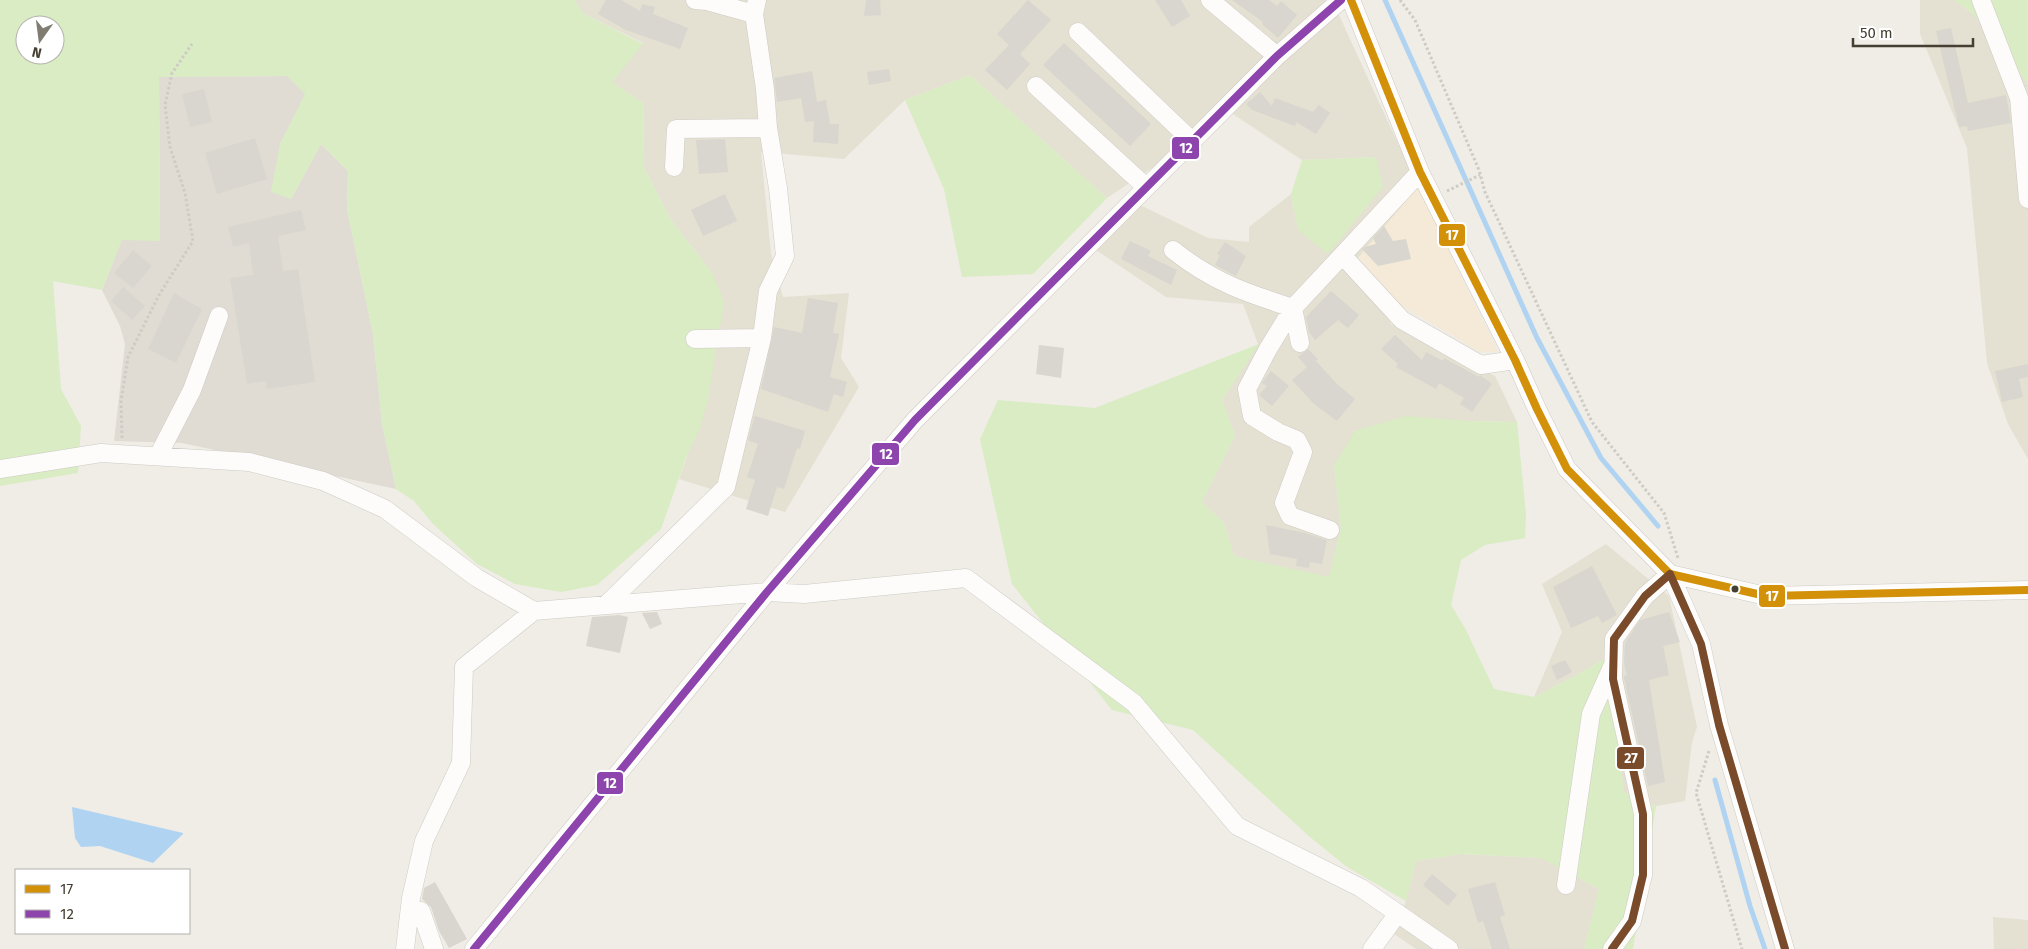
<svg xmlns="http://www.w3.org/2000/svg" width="2028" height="949" font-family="'Fira Sans',sans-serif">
<rect width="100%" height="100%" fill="#efede6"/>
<path fill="#e4e0d2" d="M574 0H1332L1418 187 1358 258 1391 324 1495 376 1517 422 1469 421 1334 466 1341 528 1329 578 1234 556 1224 523 1202 502 1235 436 1222 400 1258 344 1243 304 1166 297 1096 250 1140 205 1208 238 1249 242V227L1291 194 1298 230 1376 157 1302 160 1233 114 1107 198 970 75 905 100 844 159 761 152 771 254 783 297 849 293 841 358 859 387 785 512 679 479 708 399 715 351 713 274 671 220 643 166 644 104 612 82 643 43 584 14Z
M1920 0H1954L1972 13 2028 84V459L2008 424 1987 363 1967 148 1920 34Z
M1606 544 1669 596 1697 727 1692 742 1685 801 1656 806 1624 792 1613 700 1606 658 1573 677 1534 697 1562 632 1542 584Z
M1461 854 1542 858 1599 889 1584 949H1416L1394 934 1406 901 1416 861Z
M1993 917 2028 920V949H1994Z"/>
<path fill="#f4ead7" d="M1418 187 1498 352H1480L1402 306 1358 258Z"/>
<path fill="#e0dcd4" d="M287 76 306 94 280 144 291 199 321 144 348 171 347 209 373 334 382 424 396 489 182 443 114 441 125 344 120 326 102 290 122 239 160 240 159 77Z"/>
<path fill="#d9ecc3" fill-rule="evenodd" d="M0 0H574L584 14 643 44 612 82 644 104 643 166 671 220 713 274 724 302 708 399 700 428 686 458 661 529 597 585 561 592 515 584 477 564 433 524 414 501 396 489 382 424 373 334 347 209 348 171 321 144 291 199 271 192 280 144 305 94 287 76 159 77 160 241 122 240 102 290 53 281 61 389 81 426 78 473 0 486ZM25 25H55V55H25Z
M1954 0H2028V84L1972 13Z
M970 75 1107 198 1033 274 962 277 944 189 905 100Z
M1376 157 1383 187 1328 254 1298 230 1291 194 1302 160Z
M1259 344 1222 400 1235 436 1202 502 1224 523 1234 556 1329 577 1341 528 1334 466 1355 431 1405 416 1469 421 1517 422 1526 515 1525 538 1485 545 1461 560 1451 605 1465 628 1494 689 1534 697 1573 677 1606 658 1613 700 1624 792 1656 806 1633 949H1584L1599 889 1541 858 1461 854 1416 861 1406 901 1347 867 1310 837 1193 730 1112 710 1012 584 980 439 998 400 1095 408Z"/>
<path fill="#b1d3f2" d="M72 807 183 833V834L153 863 100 846 81 847 75 838Z"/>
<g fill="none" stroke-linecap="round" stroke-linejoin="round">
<path stroke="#b1d3f2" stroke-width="5" d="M1385 0 1537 338 1601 458 1658 526
M1715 780 1750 906 1765 949"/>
</g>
<path fill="#d8d6ce" d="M606 0H621L640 11 642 4 655 7 653 14 688 28 680 49 626 30 598 14Z
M866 0H880L881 15 864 16Z
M1028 0 1051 20 1020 54 1030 64 1007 90 985 70 1009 45 997 34Z
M1155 0H1181L1190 16 1172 27Z
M1232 0H1269L1277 6 1281 1 1297 15 1278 38 1262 24 1263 22Z
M1951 28 1968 103 2006 95 2011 123 1968 131 1967 126 1959 127 1936 31Z
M1064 43 1151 124 1130 146 1043 65Z
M889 69 891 81 869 85 867 72Z
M812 71 817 102 826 100 830 124H839L838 144 813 142 814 121 805 122 801 98 777 102 774 78Z
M204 89 212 122 190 127 182 94Z
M1260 92 1272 106 1275 98 1313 112 1319 105 1330 113 1316 134 1296 122 1295 126 1252 110 1246 104Z
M255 138 267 179 217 194 205 153Z
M725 139 728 172 699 174 696 140Z
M725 194 737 221 703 236 691 210Z
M301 210 306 230 278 236 283 271 298 269 315 382 267 389 266 381 247 384 230 278 253 275 249 243 233 247 228 227Z
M1384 226 1393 241 1406 239 1411 259 1378 266 1362 249 1365 247 1376 244 1373 238Z
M1130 241 1151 251 1148 256 1177 270 1171 285 1121 259Z
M1225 242 1246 256 1236 276 1215 265 1220 255 1217 254Z
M133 250 152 266 133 288 114 273Z
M123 287 145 306 132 320 111 301Z
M1331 291 1359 315 1348 328 1338 320 1315 340 1309 332 1306 317Z
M174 293 202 309 176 363 148 349Z
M808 298 838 303 833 333 839 334 830 377 847 382 843 397 834 394 828 412 761 389 774 327 802 333Z
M1395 335 1422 360 1426 352 1443 361 1444 358 1479 377 1480 375 1492 384 1472 412 1460 404 1464 398 1439 383 1436 389 1396 367 1398 364 1381 349Z
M1039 345 1064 348 1061 378 1036 374Z
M1308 349 1318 359 1316 361 1337 384 1355 399 1337 421 1314 404 1292 380 1307 367 1298 357Z
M2028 364V377L2019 379 2023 397 2002 402 1995 371Z
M1271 371 1289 386 1272 406 1259 395 1267 386 1262 383Z
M755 416 805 431 800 449 797 448 784 489 777 487 768 516 746 509 755 480 747 477 758 444 748 440Z
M1266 525 1305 533 1327 540 1322 564 1310 562 1309 568 1296 566 1297 559 1270 554Z
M1592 566 1617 615 1602 623 1598 616 1571 628 1553 587Z
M657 612 662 624 650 629 642 613Z
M1669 612 1680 642 1663 646 1669 675 1649 680 1665 782 1648 786 1624 678V676L1627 675 1624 663 1625 643 1640 620Z
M619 615 628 617 620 653 586 646 592 617Z
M1565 660 1572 672 1557 680 1551 666Z
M1432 874 1457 895 1448 906 1423 885Z
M435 882 467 939 449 948 439 931 431 907 422 899 424 888Z
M1495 882 1505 915 1500 917 1510 949H1492L1483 921 1478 923 1468 889Z"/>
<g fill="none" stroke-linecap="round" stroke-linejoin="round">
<g stroke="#cdcbc4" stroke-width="19">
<path id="minor" d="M695 0 707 1 754 14
M757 0 754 14 765 89 768 128
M1210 0 1277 56
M1351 0 1420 172 1515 360 1537 409 1567 469 1670 574 1766 596 2028 590
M1981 0 2019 98 2028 199
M1078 32 1192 141
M1036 86 1146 187
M1173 250C1213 282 1246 293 1293 308L1268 349 1247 389 1252 416 1278 432 1297 440 1303 452 1284 503 1290 516 1330 530
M1343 256 1402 320 1481 365 1515 360
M695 339 762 338
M1300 343 1293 308 1420 172
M158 456 192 390 219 316
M0 469 101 453 249 462 323 481 385 509 477 578 534 611 767 592 804 594 966 578 1134 703 1237 826 1361 888 1449 949
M606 605 726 487 762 338 768 291 785 256 778 188 768 128 676 129 674 167
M1566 885 1591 714 1612 667
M421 911 434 949
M405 949 411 898 424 841 461 763 464 667 534 611
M474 949 767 592 915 420 1277 56 1341 0
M1372 949 1398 913
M1612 949 1632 921 1643 875V814L1613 679 1614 639 1645 596 1670 574 1701 644 1719 725 1785 949"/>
</g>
<path stroke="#cecbc5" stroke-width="3" stroke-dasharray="2.5 2.5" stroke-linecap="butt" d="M1400 0 1415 20 1479 170 1485 192 1592 422 1664 513 1678 558
M1447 191 1480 175
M122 438 121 401 128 357 159 295 193 241 185 193 170 147 165 105 172 73 192 44
M1709 751 1696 793 1742 949"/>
<use href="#minor" stroke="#fdfcfb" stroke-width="18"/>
<g stroke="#fff" stroke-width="11">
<path id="bus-1" d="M1351 0 1420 172 1515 360 1537 409 1567 469 1670 574 1766 596 2028 590"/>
</g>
<g stroke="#fff" stroke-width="11">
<path id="bus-2" d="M474 949 767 592 915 420 1277 56 1341 0"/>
</g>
<g stroke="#fff" stroke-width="11">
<path id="bus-3" d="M1612 949 1632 921 1643 875V814L1613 679 1614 639 1645 596 1670 574 1701 644 1719 725 1785 949"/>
</g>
<use href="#bus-1" stroke="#d3910a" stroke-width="8"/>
<use href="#bus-2" stroke="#8e44ad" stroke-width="8"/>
<use href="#bus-3" stroke="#7a4b2a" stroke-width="8"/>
</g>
<circle fill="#453f32" stroke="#fff" stroke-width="2" cx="1735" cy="589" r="4.5"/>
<g stroke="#fff" stroke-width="2">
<rect x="1171" y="136" width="29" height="24" rx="5" fill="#8e44ad"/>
<rect x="1438" y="223" width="28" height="24" rx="5" fill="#d3910a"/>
<rect x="871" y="442" width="29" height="24" rx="5" fill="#8e44ad"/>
<rect x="1758" y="584" width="28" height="24" rx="5" fill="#d3910a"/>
<rect x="1616" y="746" width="29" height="24" rx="5" fill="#7a4b2a"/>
<rect x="596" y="771" width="28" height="24" rx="5" fill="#8e44ad"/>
</g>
<g font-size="14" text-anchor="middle" font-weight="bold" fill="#fff">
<text x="1186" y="153">12</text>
<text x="1452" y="240">17</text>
<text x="886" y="459">12</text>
<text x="1772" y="601">17</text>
<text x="1631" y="763">27</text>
<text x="610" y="788">12</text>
</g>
<rect x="15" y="869" width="175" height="65" fill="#ffffff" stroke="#b5b2ad"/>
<rect x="25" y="885" width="25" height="8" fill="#d3910a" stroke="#b5b2ad"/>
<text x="60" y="894" font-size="15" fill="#453f32">17</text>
<rect x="25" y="910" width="25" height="8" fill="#8e44ad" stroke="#b5b2ad"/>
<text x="60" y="919" font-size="15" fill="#453f32">12</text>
<g transform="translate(40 40) rotate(194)"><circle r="24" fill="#ffffff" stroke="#b5b2ad"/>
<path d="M0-4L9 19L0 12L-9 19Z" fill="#807c71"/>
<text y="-8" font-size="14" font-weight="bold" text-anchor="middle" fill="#453f32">N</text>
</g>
<path d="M1853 38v8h120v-8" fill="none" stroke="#453f32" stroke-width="2.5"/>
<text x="1860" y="38" font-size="15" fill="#453f32" stroke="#ffffff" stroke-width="4" paint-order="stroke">50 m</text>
</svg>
